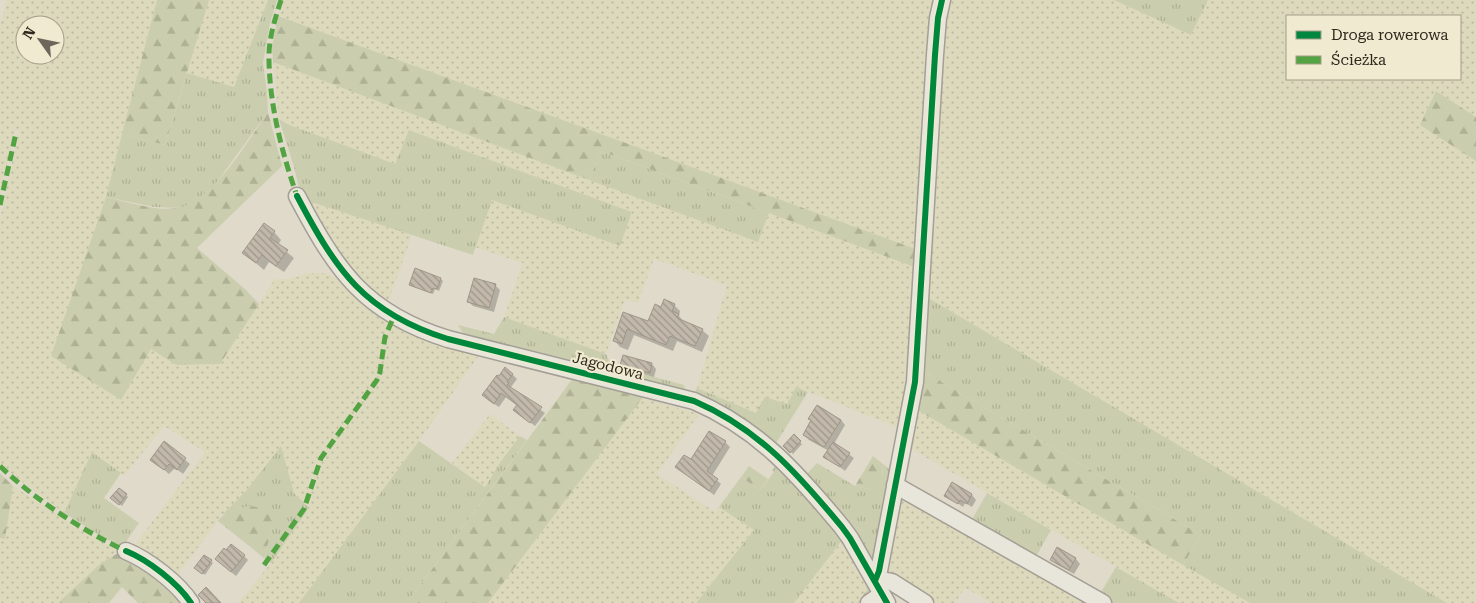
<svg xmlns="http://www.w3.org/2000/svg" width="1476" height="603" font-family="'Roboto Serif',serif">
<defs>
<pattern id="farmland-dots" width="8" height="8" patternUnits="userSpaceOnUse" patternTransform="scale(1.25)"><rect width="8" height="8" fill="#ddd9bc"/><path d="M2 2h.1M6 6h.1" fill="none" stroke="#bebaa1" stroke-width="1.8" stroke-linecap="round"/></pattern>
<pattern id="grass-tufts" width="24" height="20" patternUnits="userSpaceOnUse" patternTransform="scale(1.25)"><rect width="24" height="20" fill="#cbceae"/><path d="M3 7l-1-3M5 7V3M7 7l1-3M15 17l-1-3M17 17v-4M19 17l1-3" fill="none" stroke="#afb195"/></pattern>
<pattern id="forest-firs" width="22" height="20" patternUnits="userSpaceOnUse" patternTransform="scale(1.25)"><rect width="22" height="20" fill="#cbceae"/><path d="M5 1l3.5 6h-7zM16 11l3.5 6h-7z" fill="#afb195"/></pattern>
<pattern id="building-back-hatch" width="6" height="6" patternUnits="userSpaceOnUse" patternTransform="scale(1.25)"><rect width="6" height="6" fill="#c2b9ab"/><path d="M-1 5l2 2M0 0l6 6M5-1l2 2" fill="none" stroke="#9e968b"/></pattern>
</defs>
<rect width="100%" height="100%" fill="#dfdaca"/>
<path fill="url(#farmland-dots)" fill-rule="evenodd" d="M7 0H157L106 197 74 290 151 349 176 365 220 364 275 279H290L308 273H326L482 351 419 441 299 603H238L271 563 294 493 281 447 245 492 222 515 174 580 134 546 205 452 164 426 124 476 92 452 64 513 13 475 0 463V219L19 131 15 130 0 197V25ZM25 25H55V55H25Z
M209 0H268L234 87 187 73Z
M283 0H939L921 251 278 16Z
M949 0H1114L1191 35 1208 0H1476V117L1436 91 1420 125 1476 161V603H1447L925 296 938 165 944 30ZM1287 16H1460V79H1287Z
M273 62 758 242 769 213 920 269 902 429 796 387 787 404 756 413 697 388 727 285 654 259 638 303 625 299 606 354 504 317 523 263 475 247 492 199 620 246 632 212 410 130 395 164 287 124 279 119Z
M302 199 412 235 388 303 360 286Z
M642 398 699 414 657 474 715 512 719 507 754 530 696 603H488Z
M914 408 1250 603H1179L908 447Z
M490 414 520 436 501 461 485 487 452 463Z
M13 486 75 526 120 552 101 563 58 603H0V538L5 539Z
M898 494 1094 603H992L965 588 955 603H930L886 574Z
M843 539 867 584V590L857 603H794Z"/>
<path fill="url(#grass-tufts)" d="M268 0H277L270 23 263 63 267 92 268 112 214 186 195 202 181 208 154 207 106 197 122 134 165 145 187 73 234 87Z
M1114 0H1208L1191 35Z
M279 119 287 124 395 164 409 130 632 212 620 246 492 200 473 255 302 199 294 167Z
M601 151 769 213 758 242 589 180Z
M925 296 1447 603H1250L1183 565 1201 535 921 370Z
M504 317 606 354 611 365 684 385 686 392 466 338 458 325 494 334Z
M796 387 808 392 773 448 693 396 697 388 756 413 765 397 787 404Z
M520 436 527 440 407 603H299L419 441 485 487 501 461Z
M281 446 294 493 309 508 271 563 264 558 272 529 240 508 222 515 245 492Z
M92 452 121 473 104 498 139 523 123 546 104 538 64 513Z
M779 462 835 523 871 590 863 603H857L867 590V584L843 539 794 603H696L754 530 719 507 741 477 760 490 774 472 772 470Z
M817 463 855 486 869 489 883 474V464L895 474 877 568 803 478Z
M987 493 1051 530 1034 560 970 523Z
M1116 567 1179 603H1108L1098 597Z"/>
<path fill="url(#forest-firs)" d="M157 0H209L165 145 122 134Z
M278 16 921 251 920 269 601 151 589 180 273 62 272 47Z
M1436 91 1476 117V161L1420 125Z
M268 112 282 166 197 248 245 289 259 304 220 364 176 365 151 349 121 400 51 356 106 197C129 202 158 213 182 207 214 199 249 139 268 112Z
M921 370 1201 535 1183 565 914 408Z
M576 374 647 392 488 603H407Z
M873 456 883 464 882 481 875 489H869L855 486Z
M749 466 768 479 760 490 741 477Z
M0 473 13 486 5 539 0 538Z
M251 506 262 508 272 515V529L264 558 218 521C226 510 239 508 251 506Z
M120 552 134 558 187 603H138L122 587 109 603H58L101 563Z"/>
<path fill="#0003" d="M274 232 281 240 278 245 294 258 284 272 269 262 264 270 244 253Z
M416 270 441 279 443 281 439 291 435 289 433 294 413 286Z
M495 285 500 290 494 312 473 306 468 301Z
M674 305 680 311 679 316 684 322 702 330 709 336 702 352 677 341 673 351 634 335 628 350 620 347 614 340 624 314 648 323 662 308Z
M652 364 656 369 654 377 627 369 622 365Z
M512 374 517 379 511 387 512 389 545 413 535 426 519 414 518 405 506 397 499 407 488 400Z
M817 406 841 420 845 425 834 444 854 458 845 471 825 456 829 451 809 440 804 435Z
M794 436 802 444 793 454 785 446Z
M725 442 730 447 712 476 721 484 714 495 682 471 691 461Z
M165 443 190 464 183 474 175 468 169 474 157 464Z
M952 484 972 495 976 500 972 507 965 503 963 507 946 495Z
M119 489 128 497 122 506 112 498Z
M1057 549 1076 559 1080 564 1074 574 1056 564 1051 559Z
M244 556 248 560 236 576 221 564Z
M211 561 213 563 205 575 198 570Z"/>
<path fill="url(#building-back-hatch)" stroke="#9f968a" d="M264 223 275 231 270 238 288 250 276 266 262 255 256 263 242 253Z
M415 268 441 278 437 289 433 288 431 293 409 285Z
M474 278 496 284 489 308 467 302Z
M664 299 675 304 672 311 679 314 677 318 703 329 695 346 670 336 666 345 627 329 622 344 613 341 623 312 648 321 655 304 661 307Z
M623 355 652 363 650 373 620 365Z
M505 367 513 374 507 382 509 383 507 385 542 407 530 423 513 410 517 405 501 393 494 404 482 395 497 375 499 376Z
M817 405 841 420 824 447 803 435 811 420 808 419Z
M709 431 726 441 707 471 718 479 709 491 675 467 684 455 691 459Z
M794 434 801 441 790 453 783 446Z
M164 441 186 458 177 470 169 464 164 470 150 460Z
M833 442 850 453 840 467 823 457Z
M952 482 972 494 967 504 960 500 958 504 944 496Z
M119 488 127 494 119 505 110 498Z
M231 544 245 555 231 572 215 559 224 548 226 550Z
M1057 547 1076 558 1069 570 1050 560Z
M204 555 212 560 202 574 194 568Z
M206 587 221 603H206L198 595Z"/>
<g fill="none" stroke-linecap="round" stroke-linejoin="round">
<g stroke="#a49f94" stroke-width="19">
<path id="minor" d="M297 196C336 270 364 313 448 339L694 401C759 429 798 474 842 527L850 538 887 603
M895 485 1103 603
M126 551C148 560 178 583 191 603
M877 579 892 582 925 603
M875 581 879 571 915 382 935 55 938 18 942 0
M869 603 882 594"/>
</g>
<use href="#minor" stroke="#e8e5db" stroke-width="16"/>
<path stroke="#52a341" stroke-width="5" stroke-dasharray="10 5" stroke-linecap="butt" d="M281 0C275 19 268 40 269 61 270 107 282 153 297 196
M0 205 16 133
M0 466C34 499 83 531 126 551
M264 565 304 509 321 458 377 380 380 372 385 337 394 316"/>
<g stroke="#f0ead0" stroke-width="9">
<path id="cycleway" d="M297 196C336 270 364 313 448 339L694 401C759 429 798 474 842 527L850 538 887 603
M126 551C148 560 178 583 191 603
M875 581 879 571 915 382 935 55 938 18 942 0"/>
</g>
<use href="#cycleway" stroke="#00873e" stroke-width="6"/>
</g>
<g text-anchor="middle" stroke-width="4.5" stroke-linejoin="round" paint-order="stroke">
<g font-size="15" fill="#31281d" stroke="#f0ead0">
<text transform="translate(608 366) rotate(14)" y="5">Jagodowa</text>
</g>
</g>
<rect x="1286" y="15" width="175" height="65" fill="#f0ead0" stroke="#a49c88"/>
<rect x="1296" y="31" width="25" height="8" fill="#00873e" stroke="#a49c88"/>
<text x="1331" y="40" font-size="15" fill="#31281d">Droga rowerowa</text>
<rect x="1296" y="56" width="25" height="8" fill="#52a341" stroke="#a49c88"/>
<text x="1331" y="65" font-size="15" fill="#31281d">Ścieżka</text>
<g transform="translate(40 40) rotate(303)"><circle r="24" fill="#f0ead0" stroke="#a49c88"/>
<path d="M0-4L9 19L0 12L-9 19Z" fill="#6e665a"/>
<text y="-8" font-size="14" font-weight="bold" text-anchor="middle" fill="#31281d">N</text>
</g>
</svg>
